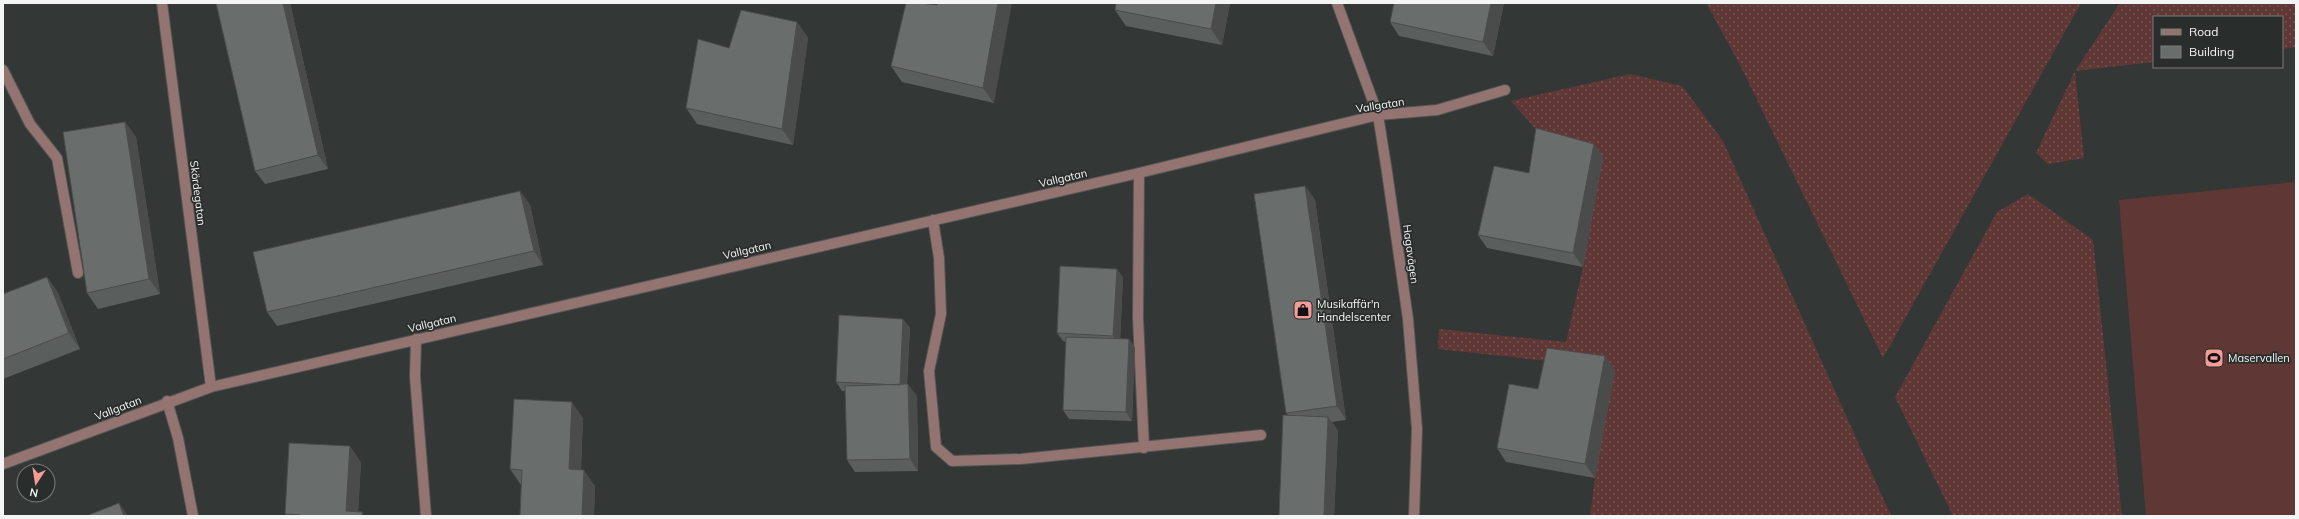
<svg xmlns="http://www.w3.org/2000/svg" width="2299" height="519" font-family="Mulish,sans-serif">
<defs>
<pattern id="grass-dots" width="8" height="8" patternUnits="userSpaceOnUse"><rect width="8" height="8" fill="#5f3836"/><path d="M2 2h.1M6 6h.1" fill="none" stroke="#765554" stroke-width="1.8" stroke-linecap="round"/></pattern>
</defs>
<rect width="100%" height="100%" fill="#333735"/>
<path fill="url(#grass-dots)" d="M1706 3H2081L1883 358 1739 63Z
M2120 3H2296V47L2282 49V17H2154V62L2075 71 2084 158 2048 164 2036 153 2075 71Z
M1630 74 1682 86 1723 141 1891 516H1590L1595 478 1557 362 1438 349 1439 329 1566 342 1583 267 1546 141 1511 101Z
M2028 194 2093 240 2122 516H1953L1895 397 1997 212Z"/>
<path fill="#5f3836" d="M2296 182V516H2146L2119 200Z"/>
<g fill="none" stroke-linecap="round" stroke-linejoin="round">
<g stroke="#525554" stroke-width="12">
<path id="minor" d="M162 3 211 387
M1337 3 1378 115 1387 172 1408 319 1417 429 1414 516
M3 70 30 124 57 158 78 273
M1139 173 1138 318 1144 448
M933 220 939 258 941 314 929 371 936 447 952 461 1021 459 1261 435
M416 339 415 377 426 516
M167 401 178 438 193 516
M3 464 211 387 1139 173 1378 115 1437 110 1505 90"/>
</g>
<use href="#minor" stroke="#937471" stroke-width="10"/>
</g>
<path fill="#5a5e5d" d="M216 3H290L328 169 265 184 255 171Z
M1116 3H1230L1222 45 1126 26 1115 10Z
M1504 3 1493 56 1399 36 1390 22Z
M937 5 994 103 902 82 891 66Z
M797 22 808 38 793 145 697 124 686 108 729 48Z
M125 122 136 137 160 294 98 309 87 293Z
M1594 144 1603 157 1583 267 1487 248 1478 235 1529 173Z
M1305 186 1315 200 1346 420 1332 422 1338 431 1334 516H1279L1288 415 1286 413Z
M520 191 530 205 543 265 277 326 267 312Z
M1117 269 1123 278 1120 339H1129L1135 348 1132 421 1069 419 1063 410 1066 342 1063 341 1057 333Z
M47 277 58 293 80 349 3 379V294Z
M903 319 910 328 907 384 917 396 918 471 855 472 847 460 846 391H842L836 382Z
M1615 370 1595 478 1506 462 1497 448Z
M583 418 581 470 595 486 594 516H520L521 485 510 469Z
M361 462 358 512 365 516H286L285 514Z"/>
<path fill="#4a4c4c" d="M283 3H290L328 169 318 155Z
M998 3H1012L994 103 983 88Z
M1216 3H1230L1222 45 1211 29Z
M1491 3H1504L1493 56 1483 42Z
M797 22 808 38 793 145 782 129Z
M125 122 136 137 160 294 149 279Z
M1594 144 1603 157 1583 267 1573 253Z
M1305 186 1315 200 1346 420 1337 406Z
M520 191 530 205 543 265 534 251Z
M1117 269 1123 278 1120 345 1113 336Z
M47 277 58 293 80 349 69 333Z
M903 319 910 328 906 393 900 385Z
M1129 339 1135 348 1132 421 1126 412Z
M1605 356 1615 370 1595 478 1585 464Z
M908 384 917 396 918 471 910 459Z
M572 402 583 418 580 485 569 469Z
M1328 417 1338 431 1334 516H1324Z
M350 446 361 462 358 516 346 511Z
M584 470 595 486 594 516H582Z
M119 503 128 516H124Z
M362 512 365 516H362Z"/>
<path fill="#696d6c" stroke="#4a4c4c" d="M216 3H283L318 155 255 171Z
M906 3H921L937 5 938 3H998L983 88 891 66Z
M1116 3H1216L1211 29 1115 10Z
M1394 3H1491L1483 42 1390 22Z
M741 10 797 22 782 129 686 108 698 39 729 48Z
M125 122 149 279 87 293 63 132Z
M1536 128 1594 144 1573 253 1478 235 1494 166 1529 173Z
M1305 186 1337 406 1286 413 1254 194Z
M520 191 534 251 267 312 253 252Z
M1060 266 1117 269 1113 336 1057 333Z
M47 277 69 333 3 359V294Z
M839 315 903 319 900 385 836 382Z
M1066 337 1129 339 1126 412 1063 410Z
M1547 348 1605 356 1585 464 1497 448 1509 384 1538 389Z
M908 384 910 459 847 460 845 386Z
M514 399 572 402 569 469 584 470 582 516H520L522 470 510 469Z
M1283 415 1328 417 1324 516H1279Z
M289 443 350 446 346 511 362 512V516H300V515L285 514Z
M119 503 124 516H86Z"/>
<defs>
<g id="shop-square" transform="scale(1)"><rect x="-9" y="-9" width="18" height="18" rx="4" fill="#f59c96" stroke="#292d2b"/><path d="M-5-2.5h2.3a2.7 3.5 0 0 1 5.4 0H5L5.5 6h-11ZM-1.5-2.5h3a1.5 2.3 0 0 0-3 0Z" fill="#111"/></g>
<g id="stadium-square" transform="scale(1)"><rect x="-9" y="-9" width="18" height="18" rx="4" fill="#f59c96" stroke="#292d2b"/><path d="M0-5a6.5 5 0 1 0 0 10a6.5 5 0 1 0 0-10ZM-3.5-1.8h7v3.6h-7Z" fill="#111"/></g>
</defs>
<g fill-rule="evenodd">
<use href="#shop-square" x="1303" y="310"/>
<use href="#stadium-square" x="2214" y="358"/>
</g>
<g text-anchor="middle" stroke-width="3.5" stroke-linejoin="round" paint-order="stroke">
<g font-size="11" fill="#f3f5f4" stroke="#292d2b">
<text transform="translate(1380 105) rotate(-9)" y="4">Vallgatan</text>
<text transform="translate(1063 178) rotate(-13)" y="4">Vallgatan</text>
<text transform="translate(198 193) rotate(83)" y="4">Skördegatan</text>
<text transform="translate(747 250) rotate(-13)" y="4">Vallgatan</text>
<text transform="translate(1411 254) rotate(82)" y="4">Hagavägen</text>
<text transform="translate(432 323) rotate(-13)" y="4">Vallgatan</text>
<text transform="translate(118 408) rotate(-21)" y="4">Vallgatan</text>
</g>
<g font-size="11" fill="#f3f5f4" stroke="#292d2b" text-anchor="start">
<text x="1317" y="308">Musikaffär'n<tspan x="1317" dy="13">Handelscenter</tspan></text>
<text x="2228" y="362">Maservallen</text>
</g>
</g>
<rect width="2299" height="519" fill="none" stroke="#f3f5f4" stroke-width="8"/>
<rect x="2153" y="16" width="130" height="52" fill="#292d2b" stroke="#7a7d7b"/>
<rect x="2161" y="29" width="20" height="6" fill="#937471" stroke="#7a7d7b"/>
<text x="2189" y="36" font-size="12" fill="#f3f5f4">Road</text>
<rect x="2161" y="46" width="20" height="12" fill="#696d6c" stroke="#7a7d7b"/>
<text x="2189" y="56" font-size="12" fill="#f3f5f4">Building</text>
<g transform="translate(36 483) rotate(192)"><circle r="19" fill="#292d2b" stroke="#7a7d7b"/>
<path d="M0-3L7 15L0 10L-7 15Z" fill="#f59c96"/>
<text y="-6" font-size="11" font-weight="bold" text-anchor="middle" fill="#f3f5f4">N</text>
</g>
</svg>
